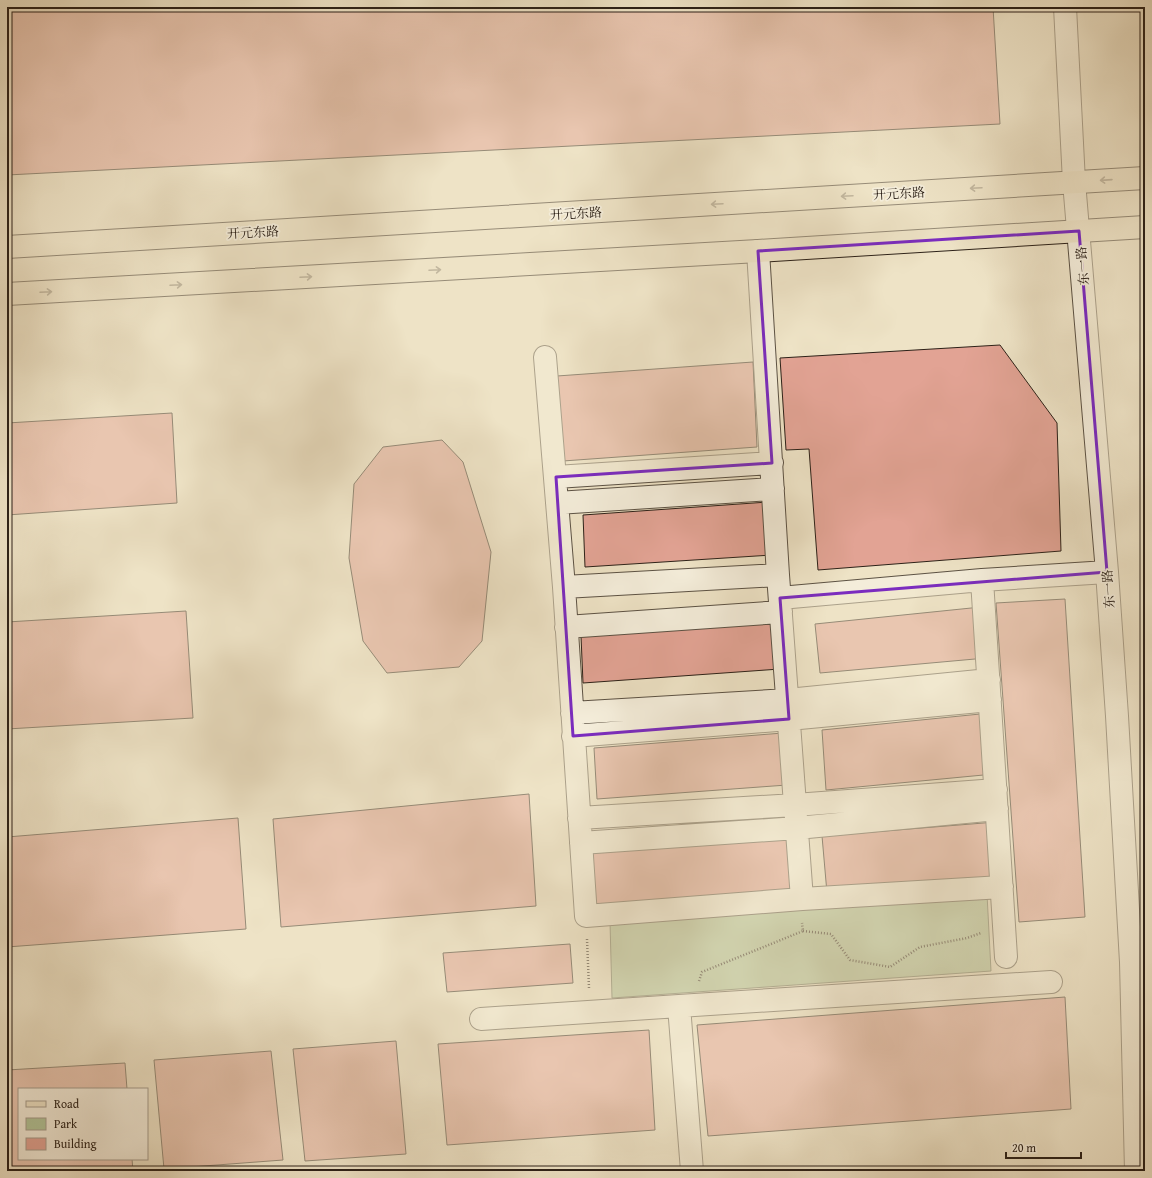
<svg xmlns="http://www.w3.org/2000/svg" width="1152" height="1178" font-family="'Gentium Book Plus','Noto Serif SC',serif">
<rect width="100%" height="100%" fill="#eee3c6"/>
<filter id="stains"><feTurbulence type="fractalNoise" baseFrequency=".005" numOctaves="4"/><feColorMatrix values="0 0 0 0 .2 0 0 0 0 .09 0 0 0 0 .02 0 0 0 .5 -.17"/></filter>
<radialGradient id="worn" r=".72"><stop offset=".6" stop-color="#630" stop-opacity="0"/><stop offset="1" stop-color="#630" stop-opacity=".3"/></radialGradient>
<path fill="#b2c59a" stroke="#6f7359" d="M987 894 991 971 612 998 610 922Z"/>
<path fill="#e2a394" stroke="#2c2118" d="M7 7H993L1000 124 7 175Z
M1000 345 1057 423 1061 551 818 570 809 449 786 450 780 358Z
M753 362 757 447 563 461 557 376Z
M172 413 177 503 7 515V423Z
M442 440 463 462 491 552 482 641 459 667 387 673 363 641 349 558 354 484 383 447Z
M768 502 772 555 585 567 583 515Z
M1065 599 1085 917 1019 922 996 603Z
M981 607 986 658 820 673 815 624Z
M186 611 193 718 7 729V622Z
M776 622 780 669 583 683 581 636Z
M990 713 994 774 826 790 822 730Z
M783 733 787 785 597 799 594 748Z
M529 794 536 906 281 927 273 819Z
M238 818 246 929 7 947V837Z
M996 822 999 879 827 893 822 836Z
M787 838 792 890 595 905 591 851Z
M570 944 573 983 447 992 443 953Z
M1065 997 1071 1109 708 1136 697 1025Z
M649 1030 655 1130 447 1145 438 1044Z
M396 1041 406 1154 305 1161 293 1049Z
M271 1051 283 1160 164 1169 154 1060Z
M125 1063 127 1089H19V1159H132L133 1171H12L7 1095V1070Z"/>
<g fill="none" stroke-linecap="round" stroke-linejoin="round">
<g stroke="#5c5244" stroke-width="24">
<path id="minor" d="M1065 7 1074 182 1107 572 1117 716 1131 962 1136 1171
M758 251 778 575 802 899
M545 357 564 587 586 916 802 899 1002 887
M556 477 772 463
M557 503 773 489
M982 580 1006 957
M564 587 778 575
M780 598 982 580 1107 572
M566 627 781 612
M572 713 788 700 989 680
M573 736 789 719 990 700
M579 818 795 805 996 790
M581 843 797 828 997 809
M679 1006 1051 982
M481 1019 679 1006 692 1171"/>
</g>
<g stroke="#2c2118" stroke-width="24">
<path id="major" d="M7 247 1145 178
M7 294 758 251 1145 227"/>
</g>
<path stroke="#2c2118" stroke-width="2.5" stroke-dasharray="1 2" stroke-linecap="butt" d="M803 931 831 934 850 960 890 967 920 947 967 938 981 933
M587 939 589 988
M699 981 702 972 803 931 802 923"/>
<use href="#minor" stroke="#f4edda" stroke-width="22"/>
<use href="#major" stroke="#eee3c6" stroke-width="22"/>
</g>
<defs><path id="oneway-shaft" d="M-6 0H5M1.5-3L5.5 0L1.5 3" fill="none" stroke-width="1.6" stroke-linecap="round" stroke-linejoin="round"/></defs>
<g stroke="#8d826f">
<use href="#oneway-shaft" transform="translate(1106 180) rotate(176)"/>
<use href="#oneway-shaft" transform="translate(976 188) rotate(177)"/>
<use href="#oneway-shaft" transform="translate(847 196) rotate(177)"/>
<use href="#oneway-shaft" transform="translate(717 204) rotate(177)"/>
<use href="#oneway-shaft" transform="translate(435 270) rotate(-3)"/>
<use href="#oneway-shaft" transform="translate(306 277) rotate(-3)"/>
<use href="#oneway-shaft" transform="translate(176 285) rotate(-3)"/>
<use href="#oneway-shaft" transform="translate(46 292) rotate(-3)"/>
</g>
<path d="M0 0H1152V1178H0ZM1079 231 1107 572 780 598 789 719 573 736 556 477 772 463 758 251Z" fill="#eee3c6" fill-opacity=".55" fill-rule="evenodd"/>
<path fill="none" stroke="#7b2cbf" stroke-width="3" stroke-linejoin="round" d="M1079 231 1107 572 780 598 789 719 573 736 556 477 772 463 758 251Z"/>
<g text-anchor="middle" stroke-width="3.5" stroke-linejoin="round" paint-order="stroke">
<g font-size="13" fill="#2c2118" stroke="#f4edda">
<text transform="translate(899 193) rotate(-3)" y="5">开元东路</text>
<text transform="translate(576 213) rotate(-3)" y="5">开元东路</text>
<text transform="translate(253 232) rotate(-3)" y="5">开元东路</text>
<text transform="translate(1082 266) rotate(-95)" y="5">东一路</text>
<text transform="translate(1108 589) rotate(-94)" y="5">东一路</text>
</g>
</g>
<rect width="1152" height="1178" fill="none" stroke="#eee3c6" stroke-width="24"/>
<rect x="8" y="8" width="1136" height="1162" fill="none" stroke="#2c2118" stroke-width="2"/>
<rect x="12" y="12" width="1128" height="1154" fill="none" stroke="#2c2118"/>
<rect x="18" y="1088" width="130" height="72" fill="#f4edda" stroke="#a49b8c"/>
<rect x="26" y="1101" width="20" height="6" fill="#eee3c6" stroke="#a49b8c"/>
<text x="54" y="1108" font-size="12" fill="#2c2118">Road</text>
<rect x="26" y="1118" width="20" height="12" fill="#b2c59a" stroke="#a49b8c"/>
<text x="54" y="1128" font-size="12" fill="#2c2118">Park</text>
<rect x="26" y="1138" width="20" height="12" fill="#e2a394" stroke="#a49b8c"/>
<text x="54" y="1148" font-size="12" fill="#2c2118">Building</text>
<path d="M1006 1152v6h75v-6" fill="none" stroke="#2c2118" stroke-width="2"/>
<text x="1012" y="1152" font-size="12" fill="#2c2118" stroke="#f4edda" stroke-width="3" paint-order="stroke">20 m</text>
<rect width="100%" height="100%" filter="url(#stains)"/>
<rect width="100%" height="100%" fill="url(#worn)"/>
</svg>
